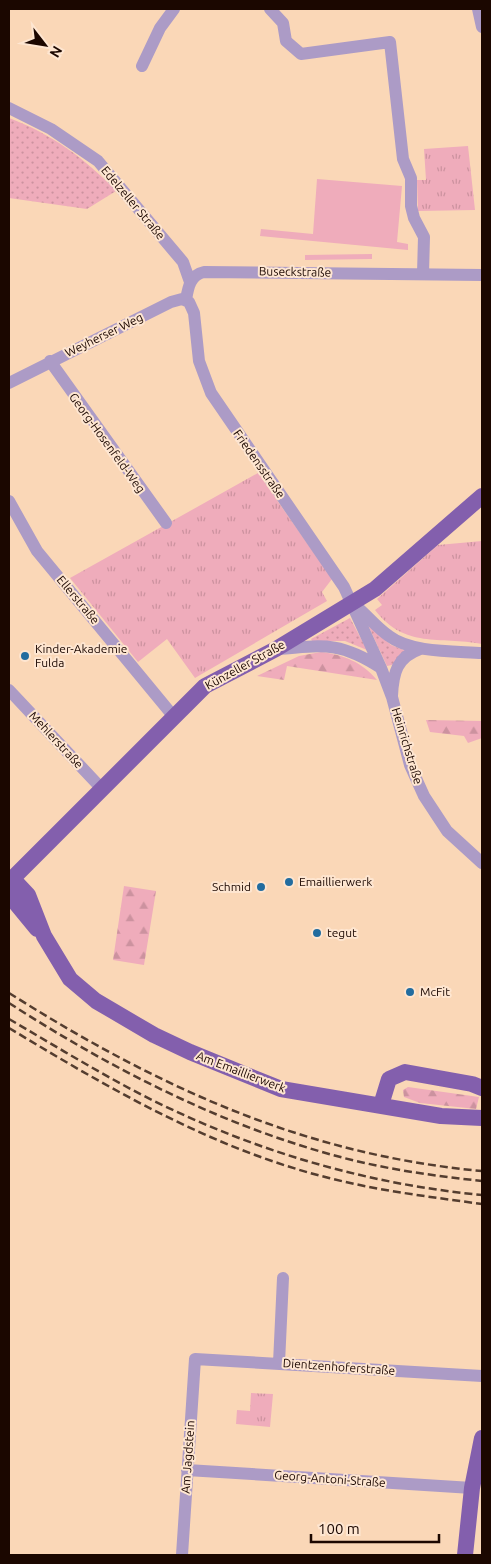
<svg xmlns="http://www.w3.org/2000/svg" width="491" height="1564" font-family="Ubuntu,sans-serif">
<defs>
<pattern id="grass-dots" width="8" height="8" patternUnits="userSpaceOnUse" patternTransform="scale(1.25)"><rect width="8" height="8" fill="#efacbb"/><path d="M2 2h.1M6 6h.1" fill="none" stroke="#cc929f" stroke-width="1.8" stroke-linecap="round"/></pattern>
<pattern id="forest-firs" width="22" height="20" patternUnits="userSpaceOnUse" patternTransform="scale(1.25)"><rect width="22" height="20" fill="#efacbb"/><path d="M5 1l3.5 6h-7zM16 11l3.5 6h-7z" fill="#cc929f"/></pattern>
<pattern id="park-tufts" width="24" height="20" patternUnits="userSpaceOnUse" patternTransform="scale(1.25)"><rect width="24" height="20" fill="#efacbb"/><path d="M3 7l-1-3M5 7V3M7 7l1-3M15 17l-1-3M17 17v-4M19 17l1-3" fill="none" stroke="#cc929f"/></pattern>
</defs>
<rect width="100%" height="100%" fill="#fad7b7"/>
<path fill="url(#grass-dots)" d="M9 118C50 133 86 159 116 191L87 209 9 198Z
M350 618 367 650 345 641H312L311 639Z
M368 625 391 645 406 651 392 665 387 666Z"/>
<path fill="url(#forest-firs)" d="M321 652C344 655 362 662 377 680L287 666 284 680 257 676 299 656Z
M426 720 482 721V738L468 743 464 736 430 732Z
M124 886 156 891 144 965 113 960Z
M408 1087 479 1097 476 1109 420 1103 404 1097 403 1090Z"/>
<path fill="url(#park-tufts)" d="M468 146 475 210 418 211 417 180H426L424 149Z
M258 473 332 579 322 592 327 601 195 678 167 639 138 662 70 578Z
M482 541V644C439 636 405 649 375 610L382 605 377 599 438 545Z
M251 1393 273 1394 270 1427 236 1424 237 1410 250 1411Z"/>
<path fill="#efacbb" d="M317 179 402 186 397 242 408 244V250L260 236 261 229 313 234Z
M372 254V259L305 260V255Z"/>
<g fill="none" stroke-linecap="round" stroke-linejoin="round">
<path stroke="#ac9bc6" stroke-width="12" d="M270 9 283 23 286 41 301 54 390 42 403 159 411 178V206L414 218 424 237 423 274
M478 9 482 27
M142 66 160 28 174 9
M9 108 51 129 98 161 183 262 190 282
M186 300C188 288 190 275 204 272L482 275
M50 361 166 523
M9 383 171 302 182 299 189 302 194 313 199 361 211 393 344 587 381 668 392 697 410 765 424 796 447 831 482 863
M9 501 37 551 174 717
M355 605C367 615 376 627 389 636 411 653 455 651 482 653
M279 649C325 645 341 642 381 668
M9 690 102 789
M392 696C393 673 397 657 420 649
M279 1363 283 1278
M187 1470 472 1488
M182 1555 195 1359 482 1376"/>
<path stroke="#835fad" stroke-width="16" d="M12 878 28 895 44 936 70 979 96 1001 154 1035 190 1052 281 1089 441 1116 482 1118
M9 882 205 686 276 649 375 589 482 496
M9 895 37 929
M381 1105 389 1079 405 1072 472 1084 482 1088
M465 1555 472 1488 482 1438"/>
<path stroke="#543d2f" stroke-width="2.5" stroke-dasharray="8 4" stroke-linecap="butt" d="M9 993C158 1087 305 1155 482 1171
M9 1003C113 1070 225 1127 344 1158 390 1170 436 1176 482 1181
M9 1019C57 1047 104 1076 154 1101 258 1152 367 1184 482 1195
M9 1028C110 1089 213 1149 329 1178 380 1191 431 1197 482 1204"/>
</g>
<g fill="#226c9f" stroke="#fee6d1" stroke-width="2">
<circle cx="25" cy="656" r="5"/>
<circle cx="289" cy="882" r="5"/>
<circle cx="261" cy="887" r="5"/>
<circle cx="317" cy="933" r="5"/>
<circle cx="410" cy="992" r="5"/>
</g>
<g text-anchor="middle" stroke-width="4" stroke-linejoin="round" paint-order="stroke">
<g font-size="12" fill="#1b0700" stroke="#fee6d1">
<text transform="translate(133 203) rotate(50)" y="4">Edelzeller Straße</text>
<text transform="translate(295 272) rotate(1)" y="4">Buseckstraße</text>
<text transform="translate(104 335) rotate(-26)" y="4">Weyherser Weg</text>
<text transform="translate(107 443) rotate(54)" y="4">Georg-Hosenfeld-Weg</text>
<text transform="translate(259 464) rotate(55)" y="4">Friedensstraße</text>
<text transform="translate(78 600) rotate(50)" y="4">Ellerstraße</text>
<text transform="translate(245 665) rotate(-29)" y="4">Künzeller Straße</text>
<text transform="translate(56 740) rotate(47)" y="4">Mehlerstraße</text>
<text transform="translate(407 746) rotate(73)" y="4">Heinrichstraße</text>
<text transform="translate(241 1072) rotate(21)" y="4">Am Emaillierwerk</text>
<text transform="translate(339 1367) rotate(4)" y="4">Dientzenhoferstraße</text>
<text transform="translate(188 1457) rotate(-86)" y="4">Am Jagdstein</text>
<text transform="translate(330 1479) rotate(4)" y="4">Georg-Antoni-Straße</text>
</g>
<g font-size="12" fill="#1b0700" stroke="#fee6d1" text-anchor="start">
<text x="35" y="653">Kinder-Akademie<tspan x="35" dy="14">Fulda</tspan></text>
<text x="299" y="886">Emaillierwerk</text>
<text x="251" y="891" text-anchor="end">Schmid</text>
<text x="327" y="937">tegut</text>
<text x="420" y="996">McFit</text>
</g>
</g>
<rect width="491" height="1564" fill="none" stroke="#1b0700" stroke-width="20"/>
<g transform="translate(45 45) rotate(121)" stroke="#fee6d1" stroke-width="4" paint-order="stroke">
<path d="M0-4L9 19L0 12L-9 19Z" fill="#1b0700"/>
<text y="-8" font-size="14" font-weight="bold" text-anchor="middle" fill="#1b0700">N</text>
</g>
<path d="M311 1534v8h128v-8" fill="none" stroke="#1b0700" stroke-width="2.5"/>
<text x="318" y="1534" font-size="15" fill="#1b0700" stroke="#fee6d1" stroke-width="4" paint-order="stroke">100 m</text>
</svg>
